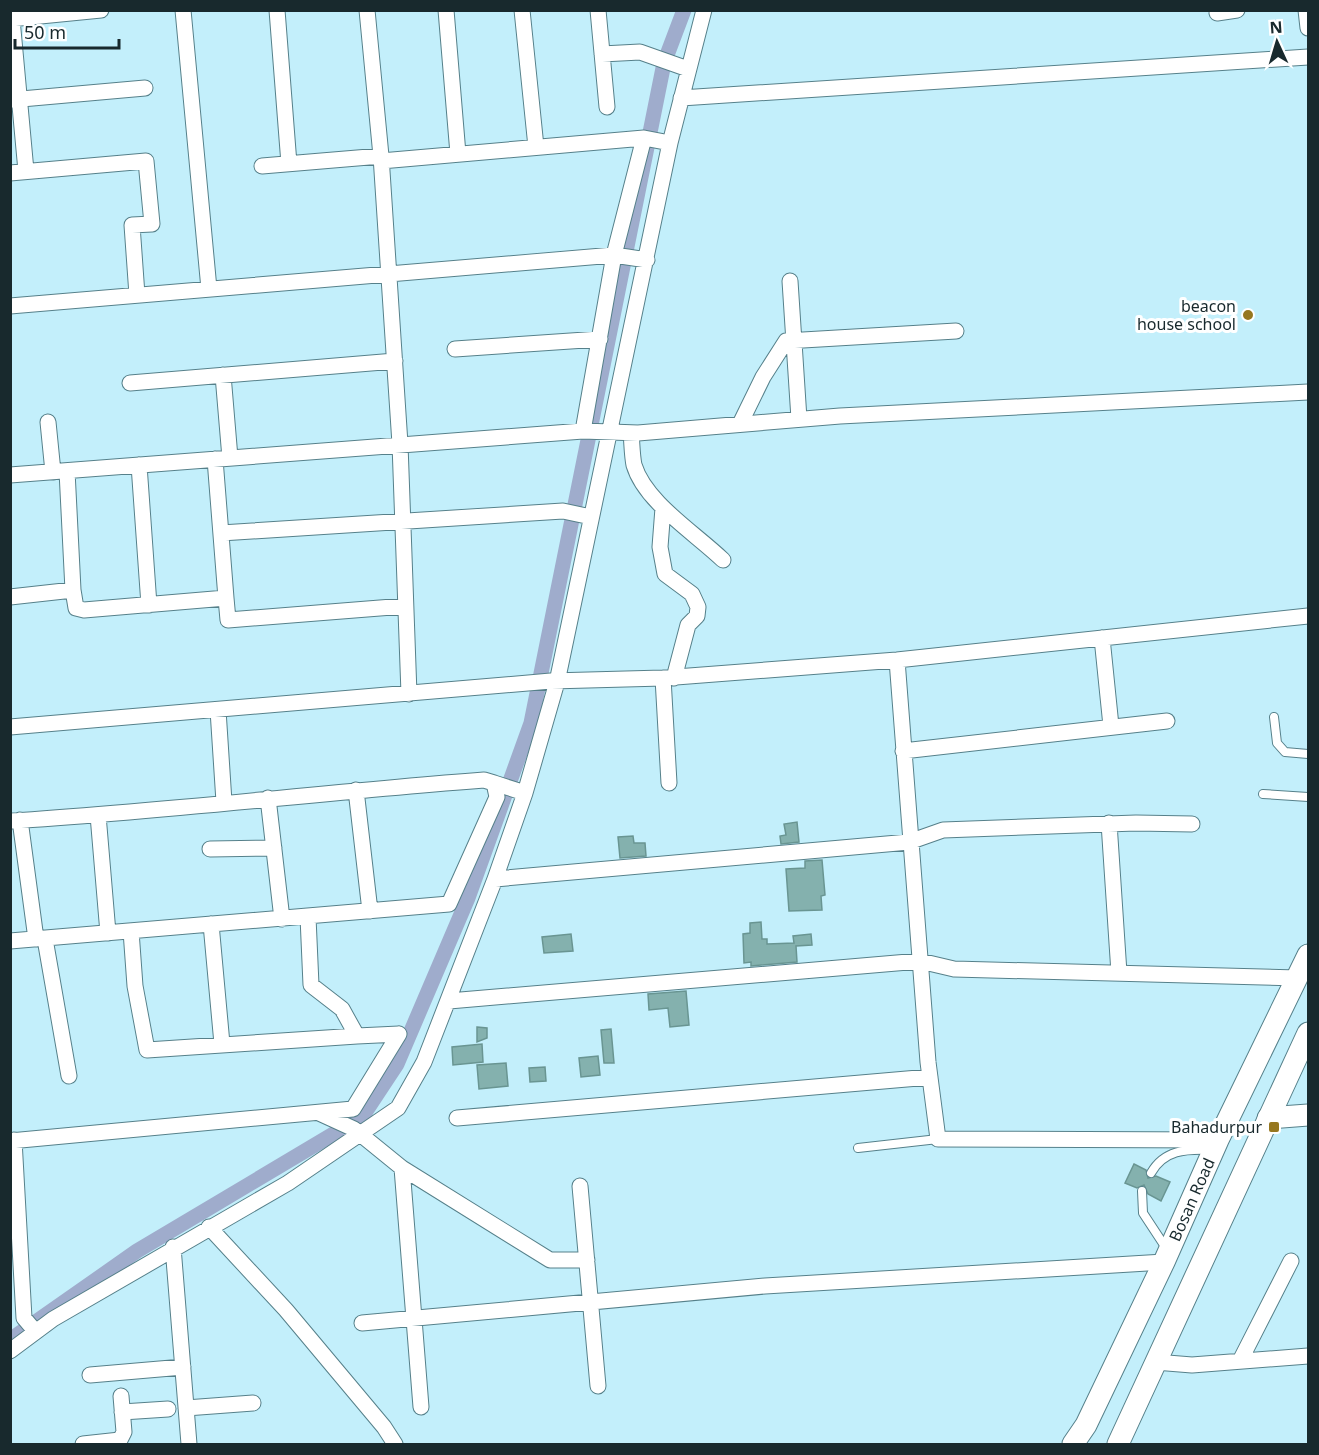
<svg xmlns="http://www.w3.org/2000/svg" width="1319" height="1455" font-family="'Noto Sans',sans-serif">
<rect width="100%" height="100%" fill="#c3effb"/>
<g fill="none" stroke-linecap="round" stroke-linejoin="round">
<path stroke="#9faccc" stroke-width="15" d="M10 1340 137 1251 362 1117 397 1064 468 898 531 723 664 63 684 10"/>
</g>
<path fill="#84b1ae" stroke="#699592" stroke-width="1.5" d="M797 822 799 842 781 844 780 836 786 835 784 824Z
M633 836 634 843H645L646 856 620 858 618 837Z
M822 860 825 895 821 896 822 910 789 911 786 869 805 868V861Z
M761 922 762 939H767V944L794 943 793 936 811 934 812 945 796 946 797 962 751 966V962L744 963 743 934 750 933V923Z
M571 934 573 951 544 953 542 937Z
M686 991 689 1025 670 1027 668 1008 649 1010 648 994Z
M477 1027 487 1028V1038L477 1042Z
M611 1029 614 1063H604L601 1030Z
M482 1044 483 1062 453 1065 452 1047Z
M598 1056 600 1075 581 1077 579 1058Z
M506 1063 508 1086 479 1089 477 1065Z
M545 1067 546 1081 530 1082 529 1068Z
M1134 1164 1146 1170 1148 1178 1156 1176 1170 1182 1161 1201 1148 1194 1144 1185 1137 1188 1125 1183Z"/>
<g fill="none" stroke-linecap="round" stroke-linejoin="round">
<g stroke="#56808a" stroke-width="10">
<path id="lane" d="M1274 717 1277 743 1285 752 1308 754
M1263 794 1308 797
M858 1148 938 1139
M1151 1173C1164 1150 1185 1149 1211 1150
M1142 1191 1143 1213 1166 1248"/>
</g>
<g stroke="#56808a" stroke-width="17">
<path id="street" d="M183 10 209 289
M277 10 289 164
M367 10 381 156 400 444 409 694
M446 10 458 154
M522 10 536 147
M598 10 607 107
M1306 10 1308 28
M1217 13 1237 10
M10 19 101 10
M12 19 26 171
M602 54 640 52 688 69
M681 98 1308 57
M10 100 145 88
M381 161 644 138 670 143
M262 166 381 156
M10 173 146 161 152 224 132 225 137 295
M790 281 799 419
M10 306 614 255 647 260
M455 349 600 339
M223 375 230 458
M130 383 395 361
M48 422 53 472
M740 424 763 377 786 341 956 331
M583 431 614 255 644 138
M631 433C632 443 632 455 634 465 645 502 695 533 723 560
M215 459 226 598
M139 465 149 605
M67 471 73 590
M10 475 583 431 638 433 840 416 1308 392
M663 508 660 547 665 574 692 594 698 607 697 616 688 625 674 678
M221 533 563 511 591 517
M10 597 73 590 76 608 84 610 226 598 228 620 405 606
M1102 638 1111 726
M897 660 928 1062 938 1139 1218 1140
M663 678 669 783
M218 710 224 802
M10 727 551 681 663 678 897 660 1308 616
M903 751 1167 721
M494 783 525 793
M356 790 370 911
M268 798 282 919
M98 815 108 933
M20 820 36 939
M10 821C169 811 326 792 484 780L494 783 497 797 449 904 10 941
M1109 823 1119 973
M210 849 274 848
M495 879 909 842 943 830 1136 823 1192 824
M308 917 311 985 342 1009 357 1036 399 1034
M211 924 222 1044
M131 931 135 986 147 1050 357 1036
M45 939 69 1076
M449 1001 920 961 954 969 1298 978
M319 1113 354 1129 402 1168 550 1260H587
M457 1118 930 1077
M14 1140 24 1318 35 1331
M10 1141 353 1109 399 1034
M402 1168 421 1407
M580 1186 598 1386
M209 1227 286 1310 384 1427 395 1444
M173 1247 189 1444
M362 1323 765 1286 1164 1262
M10 1351 53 1319 288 1183 398 1108 424 1062 495 879 525 793 557 682 670 143 704 10
M1240 1361 1291 1261
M1155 1362 1192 1365 1308 1356
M90 1375 183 1367
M186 1408 253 1403
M122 1412 168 1409
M83 1444 120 1440 124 1432 121 1396"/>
</g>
<g stroke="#56808a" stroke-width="23">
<g id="secondary">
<path d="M1268 1118 1308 1115"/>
<path id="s1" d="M1073 1444 1086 1425 1164 1262 1218 1140 1308 955"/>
<path d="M1118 1444 1308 1033"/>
</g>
</g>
<use href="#lane" stroke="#fff" stroke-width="8"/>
<use href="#street" stroke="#fff" stroke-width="15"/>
<use href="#secondary" stroke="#fff" stroke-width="21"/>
</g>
<g fill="#96771f" stroke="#fff" stroke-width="2">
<circle cx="1248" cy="315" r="6"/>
<rect x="1268" y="1121" width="12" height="12" rx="3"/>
</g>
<g text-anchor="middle" stroke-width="6" stroke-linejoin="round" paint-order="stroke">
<g font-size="16" fill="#18292d" stroke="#fff" text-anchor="end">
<text x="1236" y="312">beacon<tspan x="1236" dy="18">house school</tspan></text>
<text x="1262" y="1133">Bahadurpur</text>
</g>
<g font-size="16" fill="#18292d" stroke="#fff">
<text dy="6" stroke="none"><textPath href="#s1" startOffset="272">Bosan Road</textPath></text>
</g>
</g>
<rect width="1319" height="1455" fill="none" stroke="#18292d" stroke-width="24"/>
<g transform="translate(1277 42) rotate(356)" stroke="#ffffff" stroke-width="4.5" paint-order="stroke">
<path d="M0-4.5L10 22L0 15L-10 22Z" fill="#18292d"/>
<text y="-9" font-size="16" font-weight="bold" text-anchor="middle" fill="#18292d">N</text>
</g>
<path d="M15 39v9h104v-9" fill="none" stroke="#18292d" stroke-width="3"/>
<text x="24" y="39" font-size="18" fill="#18292d" stroke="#ffffff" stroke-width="4.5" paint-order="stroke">50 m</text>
</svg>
